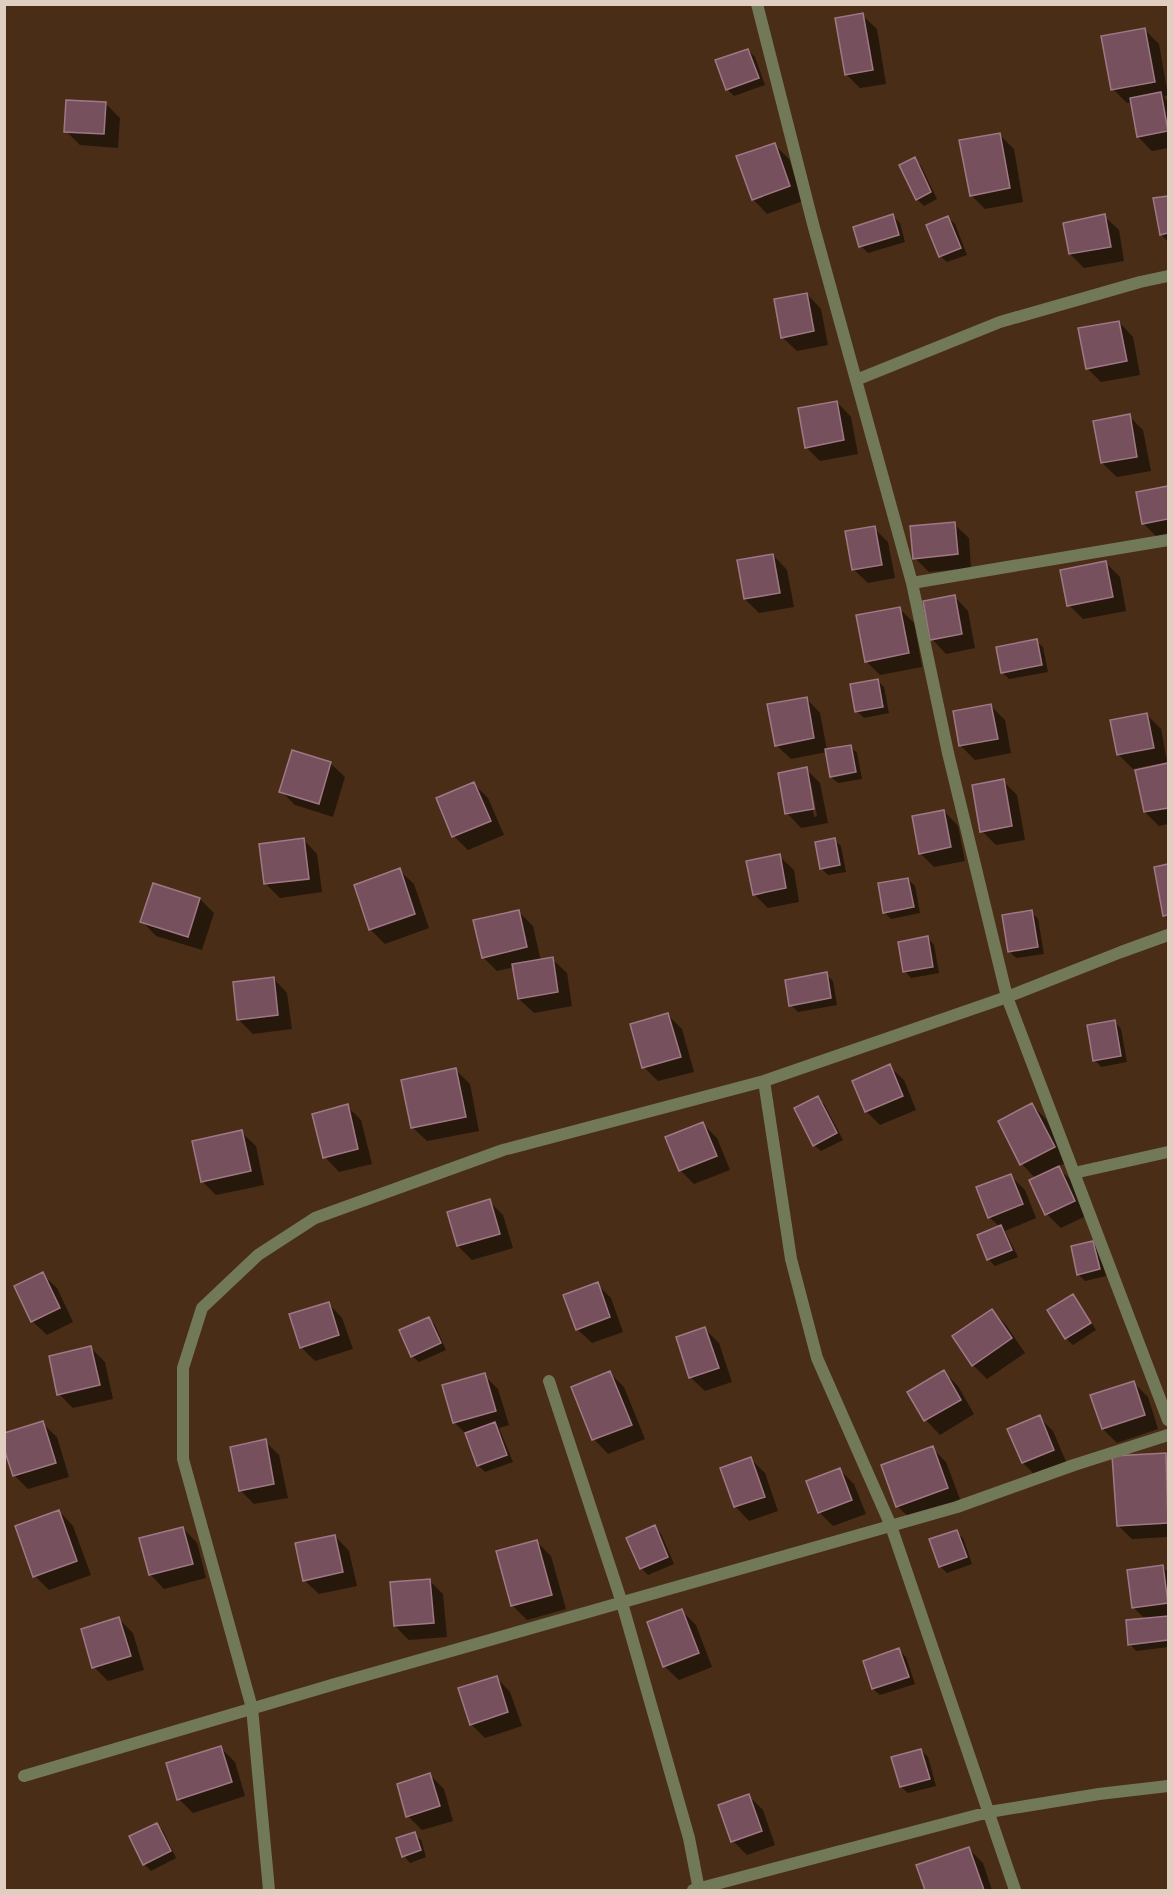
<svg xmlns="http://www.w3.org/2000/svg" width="1173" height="1895" font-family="Raleway,sans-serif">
<rect width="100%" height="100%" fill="#492d17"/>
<path fill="#0007" fill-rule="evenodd" d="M862 15 877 29 886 84 860 88 846 74Z
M1145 30 1159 44 1168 95 1164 97 1168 102V148L1152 151 1138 137 1132 102 1127 103 1113 89Z
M748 50 755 57 765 85 734 96 727 89Z
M105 103 120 118 118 148 80 145 66 131Z
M999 134 1014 149 1023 202 985 209 971 195Z
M774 144 789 159 803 201 767 214 753 199Z
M915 159 921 166 937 199 924 206 917 199Z
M1168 197V242L1161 234 1155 200Z
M893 216 900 223 905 242 868 253 861 246Z
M1104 216 1119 230 1124 261 1084 268 1070 254Z
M948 218 955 224 967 255 947 262 940 256Z
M807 294 821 309 828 345 797 351 782 337Z
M1119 322 1133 337 1140 375 1101 382 1087 368Z
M837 402 851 417 858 454 820 461 806 447Z
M1129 416 1143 430 1151 471 1117 477 1102 463Z
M1168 488V535L1157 537 1143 523 1137 494Z
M954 524 969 538 971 568 929 572 915 558Z
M874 528 888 542 895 578 868 583 853 569Z
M773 555 787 570 794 607 759 613 745 599Z
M1106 563 1120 577 1126 611 1083 619 1069 605Z
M954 596 968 611 975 648 946 654 932 639Z
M900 609 914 623 922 667 880 675 866 661Z
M1036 641 1043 647 1048 672 1009 679 1002 672Z
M877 680 884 687 889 713 864 718 857 711Z
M806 698 820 713 827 750 850 746 857 753 862 779 838 783 831 777 827 752 791 759 776 745Z
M990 705 1005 720 1011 753 975 760 960 745Z
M1147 715 1161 729 1167 762 1133 769 1118 754Z
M330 763 345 777 333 817 295 805 281 791Z
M1168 765V824L1159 826 1145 812 1137 771Z
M806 769 820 783 828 823 801 828 787 813ZM808 783H811L817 816 814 817Z
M1003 781 1017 795 1025 840 996 845 982 831Z
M474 784 488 798 504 835 468 850 454 836Z
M944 811 958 826 965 861 934 867 920 853Z
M303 839 317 854 322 892 280 898 266 884Z
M834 840 841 846 846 872 828 875 821 868Z
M779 856 794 870 799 902 768 908 754 894Z
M1168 866V919L1165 915 1156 868Z
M399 870 414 884 429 928 385 944 370 929Z
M908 879 915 886 920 913 891 919 884 912Z
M200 899 214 913 202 950 156 936 142 921Z
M518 911 533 926 541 961 552 959 567 973 572 1006 534 1013 519 999 514 967 497 971 483 957Z
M1031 912 1038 919 1044 954 1016 958 1010 952Z
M928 938 934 945 939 973 911 978 905 971Z
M826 974 833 981 837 1005 798 1012 791 1005Z
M273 978 287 993 292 1029 253 1034 239 1020Z
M668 1015 682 1029 694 1072 658 1081 644 1067Z
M1115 1022 1121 1029 1127 1062 1101 1067 1095 1060Z
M889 1066 904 1080 916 1110 880 1125 866 1111Z
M456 1070 470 1084 479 1131 427 1141 412 1127Z
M817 1098 824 1104 843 1140 821 1151 814 1145Z
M1032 1105 1046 1119 1068 1162 1057 1167 1073 1182 1088 1215 1061 1228 1047 1214 1036 1179 1022 1164Z
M347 1106 361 1120 372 1164 339 1172 325 1157Z
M703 1124 717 1138 730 1170 694 1184 680 1170Z
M241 1132 256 1146 264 1185 216 1195 202 1181Z
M1011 1176 1025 1190 1036 1218 1005 1231 1018 1257 995 1266 989 1260 979 1236 1000 1227 989 1217Z
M489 1201 503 1215 513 1248 472 1260 458 1246Z
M1093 1242 1100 1249 1106 1276 1085 1281 1078 1274Z
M42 1274 57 1288 73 1322 47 1335 32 1321Z
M597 1284 611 1298 623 1332 592 1343 577 1329Z
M1073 1296 1079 1303 1096 1330 1073 1345 1066 1338Z
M328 1303 342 1318 353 1349 315 1361 301 1347Z
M992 1310 1006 1325 1025 1353 987 1379 973 1365Z
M429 1319 435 1325 446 1350 419 1362 412 1356Z
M705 1329 719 1343 732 1382 705 1391 690 1377Z
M90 1347 105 1362 113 1399 73 1408 59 1394Z
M944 1372 958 1386 974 1414 940 1435 926 1420 909 1392Z
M610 1373 624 1387 645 1439 608 1454 594 1439 573 1388Z
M484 1375 498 1389 509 1425 499 1428 513 1462 485 1472 478 1465 467 1435 454 1422Z
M1133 1382 1148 1397 1158 1429 1117 1443 1103 1429Z
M1039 1417 1053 1431 1067 1464 1037 1477 1023 1463 1009 1429Z
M42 1423 57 1437 69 1477 28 1489 14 1475Z
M265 1441 279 1455 288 1498 254 1504 240 1490Z
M932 1448 946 1462 961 1502 912 1520 897 1506Z
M1165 1454 1168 1458V1537L1132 1539 1118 1525Z
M751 1459 765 1473 778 1511 749 1521 735 1506Z
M840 1470 854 1484 866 1514 833 1526 819 1512Z
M59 1511 73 1526 91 1575 49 1590 35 1576Z
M655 1527 661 1534 674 1564 648 1575 641 1568Z
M183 1528 197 1543 206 1578 164 1589 150 1574Z
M956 1531 963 1538 972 1564 947 1573 940 1566Z
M335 1536 349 1551 357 1586 319 1594 304 1580Z
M537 1542 551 1556 566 1609 527 1620 512 1605Z
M1162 1566 1168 1572V1647L1136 1651 1130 1644 1146 1620 1133 1607Z
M429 1580 443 1594 447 1637 409 1640 395 1626Z
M682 1611 696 1625 712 1667 679 1680 664 1666Z
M119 1619 133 1633 144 1670 108 1681 94 1667Z
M899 1650 906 1657 915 1684 880 1695 873 1689Z
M496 1677 510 1692 522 1726 485 1738 471 1724Z
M221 1748 235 1762 245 1796 193 1813 179 1799Z
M921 1750 928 1757 936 1786 908 1793 901 1787 893 1758Z
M430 1775 444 1789 453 1821 422 1830 408 1816Z
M749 1796 763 1810 775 1845 747 1855 733 1841Z
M157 1824 163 1831 176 1858 151 1871 144 1864Z
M414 1834 421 1840 426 1857 410 1863 404 1856Z
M969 1849 983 1863 992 1890H926L918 1866Z"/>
<path fill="#76515d" stroke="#a07885" stroke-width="1.5" d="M863 13 873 70 845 75 835 18Z
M1145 28 1155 82 1111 90 1101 36Z
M748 49 759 78 726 90 715 60Z
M1161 92 1168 131 1137 137 1130 98Z
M66 100 106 102 104 134 64 132Z
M1000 133 1010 188 970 196 959 140Z
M775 143 790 186 752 200 736 156Z
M915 157 931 192 916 200 899 165Z
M1168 196V233L1160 235 1153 198Z
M893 214 899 235 859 247 853 227Z
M1105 214 1111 247 1069 254 1063 223Z
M948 216 961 248 939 257 926 225Z
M807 293 814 331 781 338 774 299Z
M1119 321 1127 361 1086 369 1078 328Z
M837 401 844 440 805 448 798 408Z
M1130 414 1137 457 1101 463 1093 421Z
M1168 486V519L1142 524 1136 492Z
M955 522 958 554 913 559 910 526Z
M875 526 882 565 852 570 845 531Z
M773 554 780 593 744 599 737 560Z
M1106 561 1113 597 1067 606 1060 570Z
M955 595 962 634 930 640 923 601Z
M900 607 909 653 865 662 856 615Z
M1037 639 1042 665 1001 673 996 647Z
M878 679 883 707 855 712 850 684Z
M807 697 814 738 775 746 767 704Z
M991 704 998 739 959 746 953 711Z
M1147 713 1154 748 1117 755 1110 720Z
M851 745 856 772 830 777 825 749Z
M292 750 331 762 319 804 279 792Z
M1168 763V808L1144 812 1135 770Z
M807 767 814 809 785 814 778 773Z
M1004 779 1012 826 980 832 972 785Z
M474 782 491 821 452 837 436 798Z
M944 810 951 847 919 854 912 816Z
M304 838 309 879 264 884 259 844Z
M835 838 840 865 820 869 815 842Z
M780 854 786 888 753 895 746 861Z
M1168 864V915L1163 916 1154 867Z
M400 868 415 914 369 930 354 885Z
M908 878 914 907 883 913 878 883Z
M153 883 200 898 188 937 140 922Z
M519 910 527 947 482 958 473 920Z
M1032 910 1038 947 1008 952 1002 915Z
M928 936 933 967 903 972 898 942Z
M553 957 558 992 518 999 512 964Z
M827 972 831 998 789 1006 785 980Z
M274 977 278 1015 237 1020 233 982Z
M668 1013 681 1057 642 1068 630 1024Z
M1115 1020 1121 1056 1093 1061 1087 1025Z
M890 1064 903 1096 865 1112 852 1081Z
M456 1068 466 1117 411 1128 401 1080Z
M818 1096 837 1133 813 1146 794 1108Z
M1032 1103 1055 1147 1020 1165 998 1121Z
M348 1104 358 1149 323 1158 312 1114Z
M703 1122 717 1156 679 1171 665 1137Z
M242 1130 251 1171 201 1182 192 1141Z
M1059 1166 1075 1201 1045 1215 1029 1180Z
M1011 1174 1023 1204 988 1218 976 1187Z
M490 1199 500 1234 457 1246 447 1212Z
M1001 1225 1012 1250 987 1260 977 1235Z
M1093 1241 1100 1269 1077 1275 1071 1246Z
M43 1272 60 1308 31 1322 14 1286Z
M598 1282 610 1317 576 1330 563 1295Z
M1073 1294 1091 1323 1065 1339 1047 1310Z
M329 1302 339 1335 300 1348 289 1314Z
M992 1309 1012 1338 972 1366 952 1336Z
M429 1317 441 1343 411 1357 399 1330Z
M705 1327 719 1368 689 1378 676 1337Z
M91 1346 100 1385 57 1395 49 1356Z
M944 1370 961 1400 924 1421 907 1392Z
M610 1371 632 1425 592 1440 571 1387Z
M485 1373 496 1411 453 1423 442 1385Z
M1134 1381 1145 1415 1102 1429 1090 1395Z
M1040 1415 1054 1450 1022 1463 1007 1429Z
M43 1421 56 1463 13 1476 4 1449V1433Z
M495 1422 507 1455 477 1466 465 1433Z
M266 1439 274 1484 239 1491 230 1447Z
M933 1446 948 1488 896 1507 881 1465Z
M1166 1453 1168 1523 1117 1526 1112 1456Z
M751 1457 765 1497 734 1507 720 1468Z
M840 1468 852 1500 818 1513 806 1481Z
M59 1510 77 1561 33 1577 15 1526Z
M655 1525 668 1557 640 1569 626 1538Z
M183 1527 193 1564 149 1575 139 1538Z
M957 1530 967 1557 939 1567 929 1539Z
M335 1535 343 1572 303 1581 295 1543Z
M537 1540 552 1595 511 1606 496 1551Z
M1163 1565 1168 1603 1132 1608 1127 1570Z
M430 1579 434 1623 394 1626 390 1582Z
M682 1609 699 1653 663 1667 647 1622Z
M1168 1616V1640L1128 1645 1126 1620Z
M119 1617 131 1656 92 1668 81 1629Z
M899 1648 909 1677 872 1689 863 1661Z
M497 1676 508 1712 470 1725 458 1688Z
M221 1746 232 1782 177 1800 166 1763Z
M921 1749 930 1779 900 1787 891 1757Z
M430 1773 440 1806 406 1817 397 1784Z
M749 1794 762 1831 731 1842 718 1805Z
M157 1823 171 1851 143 1865 129 1836Z
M415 1832 421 1850 402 1857 396 1838Z
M969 1847 984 1890H925L916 1865Z"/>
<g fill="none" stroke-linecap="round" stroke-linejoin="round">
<path stroke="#727958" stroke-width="12" d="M757 4 813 224 912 583 948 753 1007 997 1168 1420
M856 380 1000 322 1140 282 1168 276
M912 583 1168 540
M764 1081 791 1259 817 1358 891 1526 1015 1890
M1074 1173 1168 1152
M549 1381 622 1603 689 1838 699 1890
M24 1776 335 1684 957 1507 1074 1465 1168 1435
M269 1890 252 1708 183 1459V1368L202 1308 258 1255 315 1218 503 1150 764 1081 1007 997 1121 952 1168 935
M693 1890 989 1812 1099 1794 1168 1786"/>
</g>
<rect width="1173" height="1895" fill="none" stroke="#e0cec1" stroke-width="12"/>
</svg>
